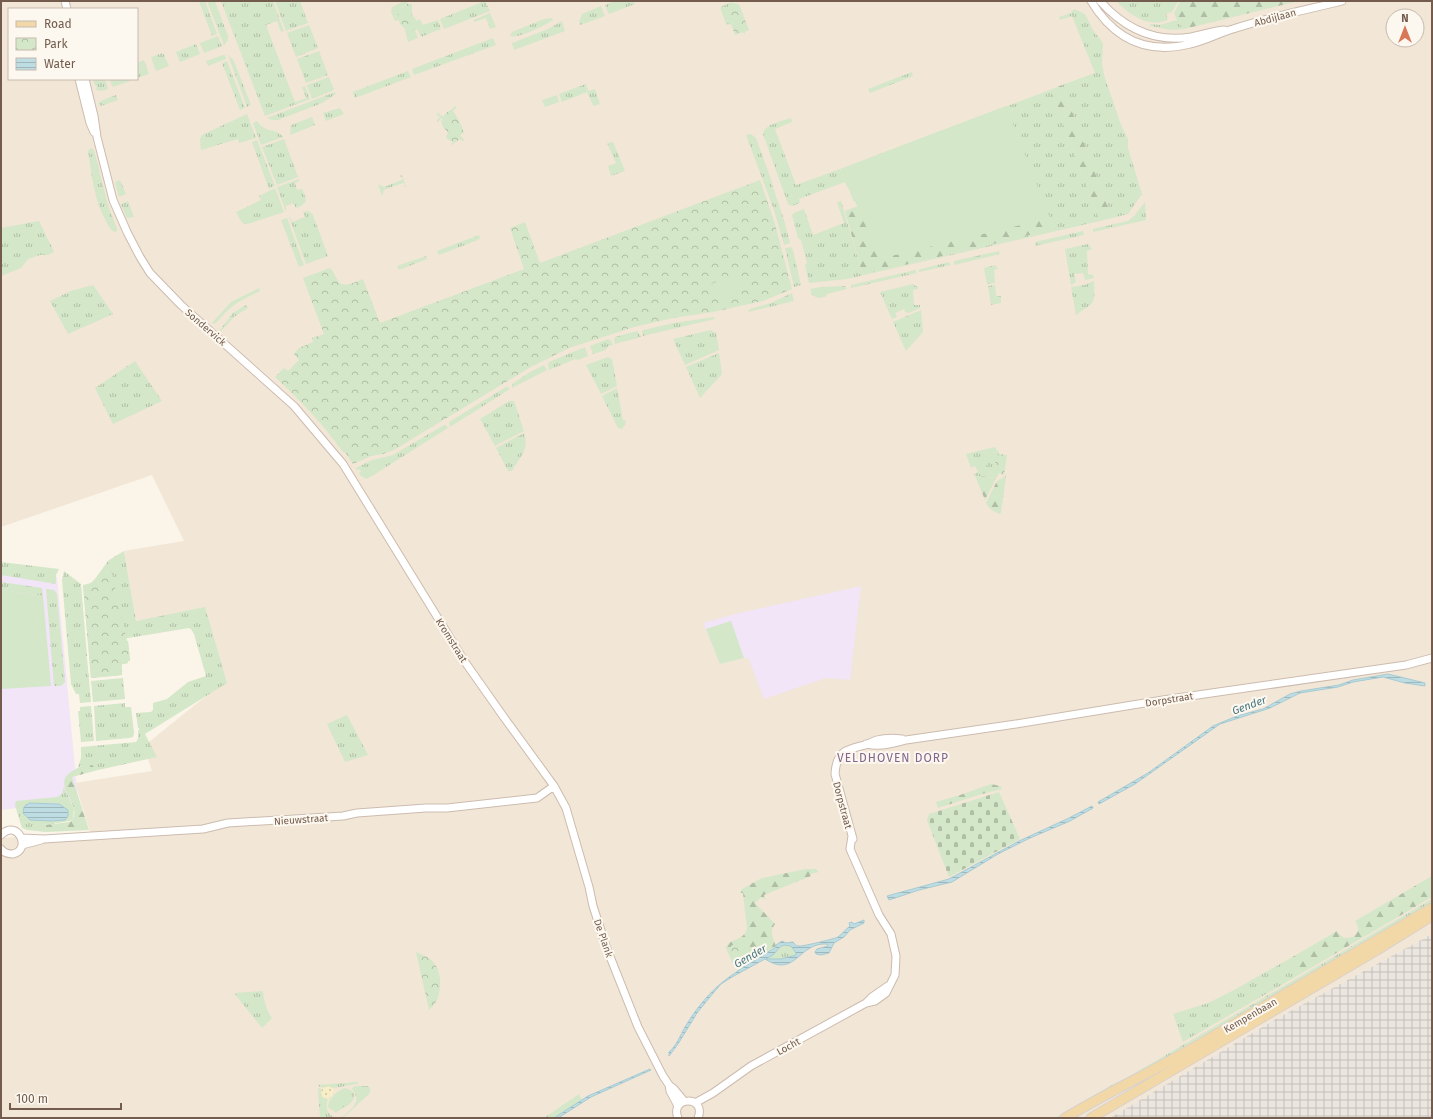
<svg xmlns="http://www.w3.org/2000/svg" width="1433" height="1119" font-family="'Fira Sans',sans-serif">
<defs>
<pattern id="industrial-grid" width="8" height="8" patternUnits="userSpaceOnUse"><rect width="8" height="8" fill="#ece6e1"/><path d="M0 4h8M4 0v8" fill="none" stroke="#c4beb9"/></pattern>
<pattern id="grass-tufts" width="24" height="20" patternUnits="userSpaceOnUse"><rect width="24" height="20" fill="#d4e7c8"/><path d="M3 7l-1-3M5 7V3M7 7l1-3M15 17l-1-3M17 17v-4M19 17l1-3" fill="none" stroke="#b0bea5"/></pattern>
<pattern id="forest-firs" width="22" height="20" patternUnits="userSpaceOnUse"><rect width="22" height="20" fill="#d4e7c8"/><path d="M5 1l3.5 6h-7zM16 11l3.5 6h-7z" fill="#b0bea5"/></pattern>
<pattern id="sand-dots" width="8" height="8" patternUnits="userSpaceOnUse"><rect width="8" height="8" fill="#f7edc6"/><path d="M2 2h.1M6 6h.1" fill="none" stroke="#ccc3a3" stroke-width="1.8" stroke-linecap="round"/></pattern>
<pattern id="cemetery-stones" width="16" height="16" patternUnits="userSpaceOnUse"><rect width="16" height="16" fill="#d4e7c8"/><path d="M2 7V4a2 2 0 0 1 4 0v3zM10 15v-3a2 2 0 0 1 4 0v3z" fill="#b0bea5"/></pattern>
<pattern id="park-crowns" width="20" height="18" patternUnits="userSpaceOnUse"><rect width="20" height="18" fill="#d4e7c8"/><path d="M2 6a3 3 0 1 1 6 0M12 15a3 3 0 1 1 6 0" fill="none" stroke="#b0bea5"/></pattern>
<pattern id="water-rules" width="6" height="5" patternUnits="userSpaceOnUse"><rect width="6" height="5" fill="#bedde3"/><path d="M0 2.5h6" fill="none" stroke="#9fb6ba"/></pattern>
</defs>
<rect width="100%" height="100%" fill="#fbf4e8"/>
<path fill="#f2e6d7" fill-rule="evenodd" d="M1 1H1432V934L1274 1020 1110 1118H1V838L90 832 75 783 152 771 144 746 221 684 205 608 136 621 124 551 184 541 152 475 1 527ZM9 9H137V79H9ZM1393 16H1417V40H1393Z"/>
<path fill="url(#industrial-grid)" d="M1432 934V1118H1110L1274 1020Z"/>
<path fill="#f1e5f7" d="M45 573 57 577 78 800 1 810V575Z
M861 586 850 680 826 678 764 699 748 657 720 664 703 623 735 614Z"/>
<path fill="url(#grass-tufts)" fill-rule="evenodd" d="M199 1H205L217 34 212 36Z
M207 1H215L228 36V40L224 45Z
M221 1H273L284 31 281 32 277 21 266 25 295 102 306 98 302 87 305 86 310 99 265 116Z
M275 1H300L308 23 286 31Z
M405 1H408L407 4C400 7 398 12 399 20L395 21 391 12 392 7Z
M480 1H485L490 11 444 29 440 19 480 3Z
M615 1H634L635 4 609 14 605 5Z
M1116 1H1178L1172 12 1166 14 1168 20C1148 28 1130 15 1116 1Z
M732 2 736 6 730 22 726 24 720 7Z
M601 6 605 16 580 25 579 22 582 14Z
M1074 9 1085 14 1093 30 1103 43 1102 63 1104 75 1121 125 1128 139V148L1142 194 1128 214 1112 218 1062 85 1095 73 1072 16 1060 20 1059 17 1071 13Z
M490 13 496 27 490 29 486 18 474 22 473 20Z
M552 18 553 20C546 25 518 39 510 36L512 32 544 19Z
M420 19 423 25 438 20 441 29 421 37 417 29 416 21Z
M1177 20 1184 29 1171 30 1150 26V24L1160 25Z
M562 21 565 31 514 50 512 43 548 29Z
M309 25 318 48 296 57 287 33Z
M406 29 415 30 418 38 408 42 405 30Z
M218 36 222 46 204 53 200 43Z
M493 38 496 45 414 75 412 69Z
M196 44 200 54 180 62 176 52Z
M319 51 328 75 306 83 297 59Z
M163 53 169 66 156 71 151 57Z
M223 55H225L226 59 208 66 206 61Z
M228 55 234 61 251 105 247 107Z
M144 60 149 74 137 78V63Z
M227 61 245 108 240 110 222 63Z
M408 71 411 77 355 98 353 92Z
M912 72 913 76 870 93 868 89Z
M329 77 334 90 312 99 307 85Z
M96 79H105L108 89 102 91 96 90 97 87 95 85 93 80Z
M109 79H129L130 81 113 87Z
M586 84 588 91 595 89 600 104 594 106 593 105 587 92 562 102 559 94Z
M1050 90 1100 221 847 279 809 283 805 265 807 263 801 240 798 238 792 215 794 213 804 209 813 235 844 223 837 202 841 201 861 269 863 273 866 274 985 246 1053 229 1050 218 882 258 878 256 855 201 877 155Z
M335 92 336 94 322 103 278 120H272L267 118Z
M116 95 118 100 101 106 98 103 103 100Z
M557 95 559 102 545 107 542 100Z
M340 108 344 114 326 121 323 113Z
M247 114 256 138 239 143 238 139 201 150 200 139 202 135Z
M312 117 315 125 290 135 291 125Z
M791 118 792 122 775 129 796 185 840 169 845 182 799 199 800 203 792 206 788 204 763 134C764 124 783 121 791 118Z
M257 121C265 134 276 127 283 137L261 145 253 123Z
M751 134 756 138 772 182V184L784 220 790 243 784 245 774 210 746 135Z
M284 139 298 177 277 185 262 147Z
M257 140 275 186 269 189 252 142Z
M613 142 625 171 611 176 608 166 616 163 607 143Z
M91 148 94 150 108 205 117 229V231L115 232C111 231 109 227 107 223 94 201 92 176 88 151Z
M402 175 406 187H404L405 184 403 183 384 190 382 196 378 184 384 187 402 180 403 178 400 176Z
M299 179V181L295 183 297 190 302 189C307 200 309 203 296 208L293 203 286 206V212L277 187Z
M120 180 126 194 119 197 115 182Z
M275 188 284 212 248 224 242 223 236 212 261 200 259 196Z
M128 201 134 217 127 218 121 204Z
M1145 202 1146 220 1093 232V229L1128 221 1134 216Z
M308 211 310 212 313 215 328 256 306 264 289 217H290L292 222 305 217 303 212Z
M287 218 304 265 299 267 281 220Z
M39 221 54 252 48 255H40L28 259 21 268 1 276V228Z
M1083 231 1084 235 1035 246V242Z
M479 235 480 238 478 240 439 255 437 251Z
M1088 244 1092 249 1087 251 1088 274 1093 275 1094 278 1085 280 1083 273 1074 274 1076 282 1071 285 1065 249Z
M791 247 793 250 801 285 794 287 785 248Z
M999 251 1000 254 954 265V261Z
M426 256 427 259 399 270 397 266Z
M949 262 951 265 919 272V270L921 269Z
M995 265 998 269 994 270 995 283 987 284 984 268Z
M915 270 917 273 851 288V285Z
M1094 281C1095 306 1095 301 1076 315L1071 287 1084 285Z
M913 284 915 286H917L918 289 913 290 914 305H920V308L909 313 905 312 904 309 895 313 897 317 892 319 880 292Z
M93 285 113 314 68 334 50 301 71 291Z
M995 285 996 296H1001V303L991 305 988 286Z
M845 286 847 289 827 294 825 297 818 298 812 295 810 289 821 287Z
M259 288 260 291C239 301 232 304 216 323L213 324 212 323 231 302Z
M792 293 794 301 748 312 750 309 771 303Z
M246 305 248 308 235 316 221 331 220 330 233 313Z
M921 310 923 332 906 351 893 322Z
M713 317 715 319 643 336 642 332 643 330 674 323Z
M711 330 713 332H716L719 350 685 365 673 339Z
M637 331 639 333 641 337 615 344 614 340 615 337Z
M608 339 611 341 613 345 608 346 606 350 593 354 590 346Z
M585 347 588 356 578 360 575 359 549 370 548 365 549 362Z
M719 353 722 374 700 398 686 367Z
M608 357 612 359 617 386 601 394 586 365Z
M135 361 162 401 113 424 95 388Z
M544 365 547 370 512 388V384L530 372Z
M506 387H508L510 389 450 427 449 422Z
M617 388 623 420H625C627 424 624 426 622 429L618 428 602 396Z
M509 401H514L524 431 495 446 480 419Z
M444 425H446L448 428 367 479 361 476 359 473 361 471 359 469 357 470 356 468 372 460 393 455Z
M524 433C530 450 520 456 512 471H508L496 448Z
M995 447 1000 454 989 477 975 476 974 474 978 472 975 466 971 468 966 454Z
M124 551 136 621 205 607 227 683 145 734 157 757 98 770 92 765 78 767 81 758V747L136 742 138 739V731L139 730V728H138L136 713 151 712 153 710V703L167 699 188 682 206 676 194 634 191 629 189 628 122 639 110 643 128 641 130 661H128V663L122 664V675L91 678 83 585 92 583 109 560Z
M1 562 59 569 56 575V584L1 575Z
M64 571 81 584 87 656H86L87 658 91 702 80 703 79 694H76L71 684 62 580Z
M1 582 42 588 43 596 1 590Z
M46 589 54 590 57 594 65 682 61 686H54Z
M123 678 125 699 93 702 91 681Z
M125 703V707H131L134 733 133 737 129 738 96 741 94 706Z
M91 706 94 741 81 742 78 711H80V707Z
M347 715 368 755 345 762 327 724Z
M64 787 74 809 73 819 70 821 45 825 46 832 27 830 22 828 15 805 16 801 57 797 62 794ZM50 803 59 804 55 820 47 821 24 807 29 804Z
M1432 899V903L1148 1069 1109 1088 1058 1118H1055L1112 1085 1130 1076Z
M784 945 791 946 796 953V955L781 959H766L773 955 780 947Z
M1289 959 1297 976 1183 1042 1173 1014 1208 1003 1234 990Z
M263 991C264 1001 266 1010 272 1018L262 1028 234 993Z
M358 1082V1084C345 1085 331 1091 318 1086V1085Z
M358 1086H368L370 1088V1093L343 1118H320L318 1088 321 1089 322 1097 328 1099C324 1108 329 1119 340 1117 343 1117 345 1115 348 1112 356 1105 360 1099 352 1089L353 1087Z
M345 1088C370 1094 337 1119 328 1107 328 1099 338 1090 345 1088Z
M579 1094 582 1100 554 1118H544Z"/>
<path fill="url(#forest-firs)" d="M1180 1H1299L1184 29 1177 20 1174 13Z
M1062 85 1112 218 1100 221 1050 90Z
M858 206 878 256 882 258 1050 218 1054 229 985 246 866 274 863 273 861 269 845 211Z
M975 476 989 477 995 480 985 500Z
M1006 476 1001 512 1000 514C995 513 988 508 986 503L997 481Z
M92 765 98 770 72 777 89 830 46 832 45 825 70 822 73 819C74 816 75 812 74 809 72 797 55 782 71 772 79 767 82 765 92 765Z
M991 784 1000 786 1002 789 982 794 938 808 936 802 960 795Z
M806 869H816L819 872 810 874 811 876 764 895 765 900 761 897 755 903 775 924C769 932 773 938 776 946L739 971 732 962 726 948C730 937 744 942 747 928L743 893H740L742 889 762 878Z
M1432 876V897L1297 976 1289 959 1337 931 1339 934 1344 938 1353 937C1359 933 1360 927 1355 921Z"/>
<path fill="url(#sand-dots)" d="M328 1086 333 1088 334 1092H335L328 1099 322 1097 321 1091 323 1088Z"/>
<path fill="url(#cemetery-stones)" d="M999 792 1020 839 949 877 927 820 929 814Z"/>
<path fill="url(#park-crowns)" d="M732 3 739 4 749 30 744 32 746 34H744L743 32 735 35 731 24 727 25 726 24 730 22 726 10 735 7Z
M407 4H412V14L418 23 417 29C405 34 395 22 399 10Z
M455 106 457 107 453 111C458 118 462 125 464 133L460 135 465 141H463L460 139 450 146 453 142 446 138 448 132 443 127 441 121 443 120 441 118 438 122 437 120 440 117 436 114 438 113 443 117C445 112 451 111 455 106Z
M760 180 775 224 792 289 763 301 713 312 673 318 634 327 569 348 529 368 394 450 383 454 371 456 353 464 345 452H343C322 423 301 401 275 377L284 368 288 371 299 360 294 354 299 348 313 342 312 338 324 334 303 278 330 268C334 271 334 275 337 279 342 290 355 282 363 279L380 323 524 269 510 228 525 222 540 263Z
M999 454 1007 455 1004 475 999 473 995 480 989 477Z
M109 560 127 641H128L130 661H128V663L122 664V675L91 678 83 585C95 586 101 569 109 560Z
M740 941 749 958 738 964 730 950 731 946Z
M416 952C420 954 427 956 430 959 442 968 442 987 437 1000 435 1004 432 1007 429 1010Z"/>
<path fill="#d4e7c8" d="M1006 106 1050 218 882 258 878 256 856 201 854 202 848 187H847L840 169Z
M739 277 743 285H741L742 290 731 292V294L727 295 726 293 715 296 712 288 713 287 712 283Z
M987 453 992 455 983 472 978 469Z
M1 590 43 596 51 686 1 689Z
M731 621 744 658 720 664 706 629Z
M347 1091 353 1097 336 1113 330 1107Z"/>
<path fill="url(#water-rules)" stroke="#a6cbd3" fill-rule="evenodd" d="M1388 674 1425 683V686L1405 683 1383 677 1353 682 1338 687 1300 693 1270 708 1220 724 1135 784 1099 804 1098 802 1148 773 1213 726 1237 716 1263 709 1290 694 1301 691 1339 685 1353 680Z
M29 803 59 804 68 810V816L65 820 51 821 30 820 23 813 24 807Z
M1092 806 1093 808 1070 821 1030 838 998 854 952 882 919 890 889 900 887 896 949 879 1019 841 1069 818Z
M864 920V923L850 930 844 937 834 943 829 953 821 955 816 954 815 952 817 949 828 946 827 944C798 942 796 979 765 959L732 977 721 984 714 992 697 1013 678 1044 669 1056V1052C677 1045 680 1036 685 1027 690 1019 695 1011 701 1004 721 978 748 965 776 947V945L782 941 786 943 793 942C794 943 796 946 798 946 801 947 834 939 838 937 842 934 846 929 850 926L849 923 852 922 854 924ZM784 945 791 946 796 953V955L781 959H766L773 955 780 947Z
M650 1069 651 1070 591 1097 558 1118H554L588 1096Z"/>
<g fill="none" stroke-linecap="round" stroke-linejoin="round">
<g stroke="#ccbcaf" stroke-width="9">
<path id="minor" d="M65 1 67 9
M1091 1C1114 39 1146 55 1190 44 1205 41 1219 33 1233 29 1269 17 1306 10 1342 1
M1100 1C1124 28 1153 43 1191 37 1202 35 1213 31 1224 30
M79 79 90 123 94 132
M85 79 94 116 97 137 113 200 127 232 140 257 150 273 181 305 294 406 343 464 465 662 503 716 554 786 566 808 589 887 593 906 607 949 638 1027 663 1076 669 1085 674 1089 684 1101
M866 744C881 747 892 744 906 740L1016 724 1163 700 1406 665 1432 658
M1 835C18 818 32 850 13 854 8 854 4 853 1 849
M22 838 44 839 203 829 228 823 343 816 357 813 426 808H447L537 798 554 786
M853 839 835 774C836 752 846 749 865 745 869 744 873 741 877 740 885 738 894 738 902 739
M22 845 41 840
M866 1003 872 997 888 986
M669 1085 670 1091 678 1106
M695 1103 713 1093 751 1066 866 1003 875 1001 886 993 895 975 896 956 891 934 879 915 850 849 852 836
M678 1118C669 1096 707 1095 698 1118"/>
</g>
<g stroke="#d8d1cd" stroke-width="11">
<path id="major" d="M1065 1118C1107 1093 1151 1072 1193 1048 1273 1002 1352 954 1432 908
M1091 1118 1377 950 1432 916"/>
</g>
<use href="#minor" stroke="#fff" stroke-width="7"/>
<use href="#major" stroke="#f3d8a7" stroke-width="9"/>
</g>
<g text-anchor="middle" stroke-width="4" stroke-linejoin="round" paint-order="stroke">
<g font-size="10" fill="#735c4e" stroke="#fdf8ef">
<text transform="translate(1275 17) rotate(-15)" y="4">Abdijlaan</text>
<text transform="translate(206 327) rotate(41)" y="4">Sondervick</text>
<text transform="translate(452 640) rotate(58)" y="4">Kromstraat</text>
<text transform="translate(1169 699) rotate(-9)" y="4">Dorpstraat</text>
<text transform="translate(843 805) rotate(75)" y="4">Dorpstraat</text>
<text transform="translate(301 819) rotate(-4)" y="4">Nieuwstraat</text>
<text transform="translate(604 938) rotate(71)" y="4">De Plank</text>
<text transform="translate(1250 1015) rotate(-30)" y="4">Kempenbaan</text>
<text transform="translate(788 1046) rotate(-29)" y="4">Locht</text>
</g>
<g font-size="11" font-style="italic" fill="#4a7984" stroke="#fdf8ef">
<text transform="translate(1249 705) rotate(-20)" y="4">Gender</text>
<text transform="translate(750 956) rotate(-30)" y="4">Gender</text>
</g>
<g font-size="12" letter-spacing="1" fill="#82668e" stroke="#fdf8ef">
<text x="893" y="762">VELDHOVEN DORP</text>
</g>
</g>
<rect width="1433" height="1119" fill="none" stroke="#735c4e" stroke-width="4"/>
<rect x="8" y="8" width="130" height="72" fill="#fdf8ef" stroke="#c6baaf"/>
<rect x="16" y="21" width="20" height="6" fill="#f3d8a7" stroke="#c6baaf"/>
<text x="44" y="28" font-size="12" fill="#735c4e">Road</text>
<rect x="16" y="38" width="20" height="12" fill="url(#park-crowns)" stroke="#c6baaf"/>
<text x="44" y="48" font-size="12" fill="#735c4e">Park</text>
<rect x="16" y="58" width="20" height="12" fill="url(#water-rules)" stroke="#c6baaf"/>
<text x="44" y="68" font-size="12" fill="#735c4e">Water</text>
<g transform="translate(1405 28)"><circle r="19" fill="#fdf8ef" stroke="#c6baaf"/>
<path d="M0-3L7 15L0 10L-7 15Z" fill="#d97859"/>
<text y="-6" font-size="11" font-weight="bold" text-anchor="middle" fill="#735c4e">N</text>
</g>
<path d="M10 1103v6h111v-6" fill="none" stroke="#735c4e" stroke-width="2"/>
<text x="16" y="1103" font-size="12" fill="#735c4e" stroke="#fdf8ef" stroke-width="3" paint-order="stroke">100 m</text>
</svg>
